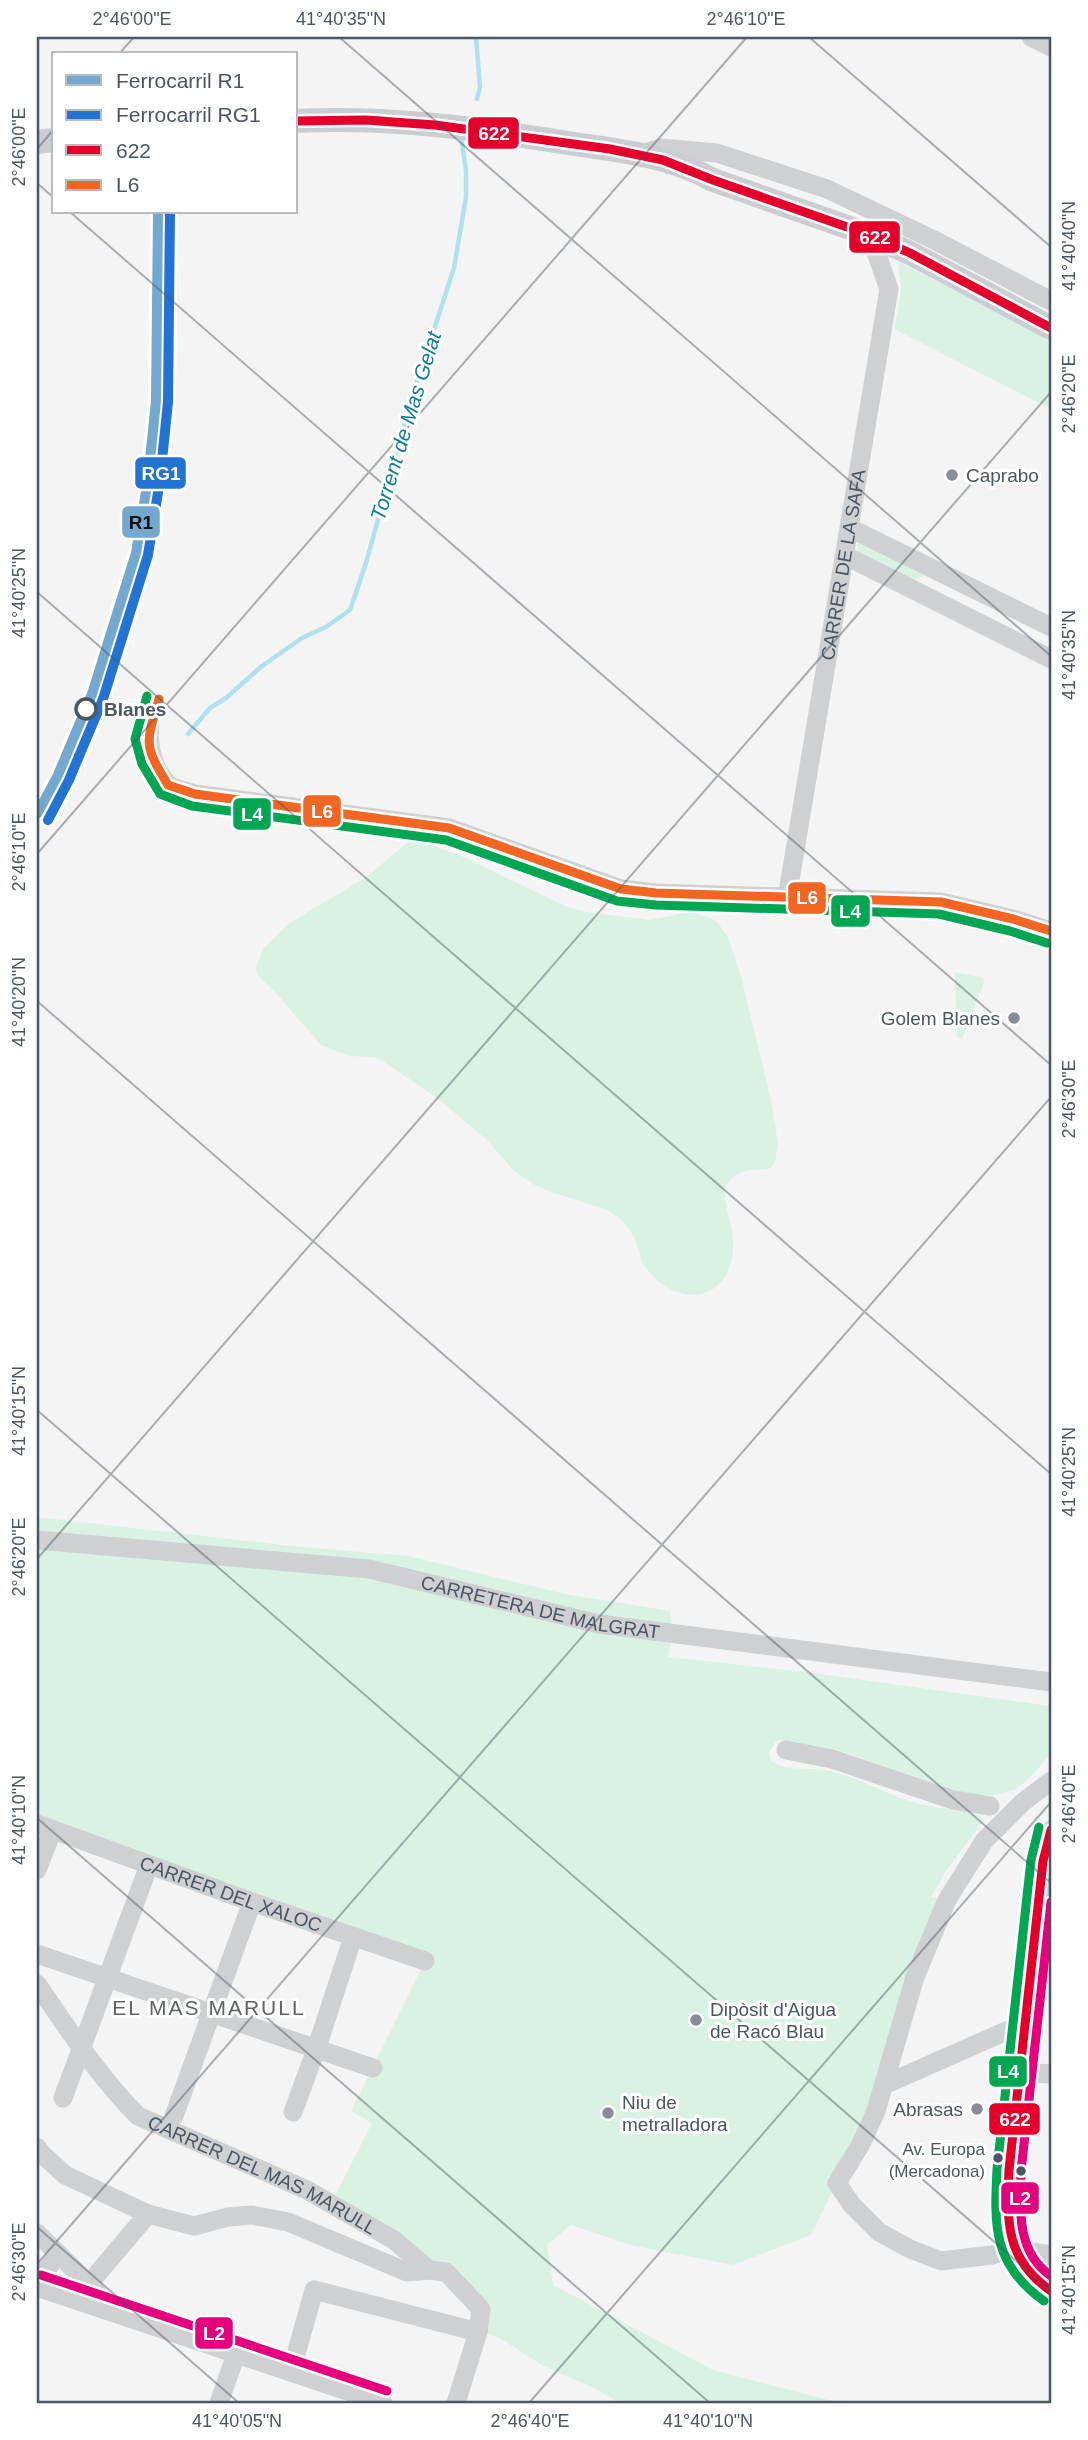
<svg xmlns="http://www.w3.org/2000/svg" width="1088" height="2440" font-family="Arial,sans-serif">
<rect width="100%" height="100%" fill="#f4f4f4"/>
<path fill="#d9f2e3" d="M899 262 1051 339V409L894 329C897 314 901 299 901 284 900 276 897 270 899 262Z
M861 541 931 573 911 581 859 555 857 545Z
M412 839 459 855 567 907 586 912 649 920 690 912 711 918 718 923 728 937 741 976 771 1100 778 1144 775 1163 769 1169C747 1170 734 1169 724 1190 725 1210 735 1230 733 1249 730 1302 679 1308 649 1272 640 1262 639 1249 634 1237 629 1225 618 1217 608 1210L545 1190 533 1184 513 1170 487 1140 436 1097 384 1062 374 1057 349 1056 321 1045 276 993 258 976 256 968 263 949 288 924 365 878Z
M955 972 983 978 984 983 962 1039 957 1037Z
M37 1517 290 1546 408 1556 565 1594 670 1611 673 1633 668 1657 805 1672 1051 1706V1753C1039 1767 1029 1782 1013 1790 970 1810 886 1765 844 1752 832 1749 819 1749 807 1747 795 1746 787 1738 776 1741L769 1753 771 1761C788 1773 810 1766 829 1771 859 1777 887 1795 916 1803 937 1809 960 1809 980 1816L983 1821 946 1871 931 1897 947 1900 884 2085 811 2235 733 2265 630 2245 571 2225 547 2245 553 2285 713 2370 840 2403H620L598 2390 542 2365 500 2338 478 2332 481 2309 446 2272 331 2204 372 2123 351 2111 425 1961 37 1824Z"/>
<g fill="none" stroke-linecap="round" stroke-linejoin="round">
<path stroke="#aee2f0" stroke-width="4.5" d="M476 37 480 87 477 99
M188 734 210 708 226 698 262 666 302 638 326 627 350 610 366 563 412 397 454 268 466 197V171L461 137"/>
<g stroke="#ced0d2" stroke-width="19">
<path d="M1031 37 1051 47"/>
<path d="M644 153 661 148 717 153 827 189 934 240 1051 301"/>
<path d="M850 528 1051 627"/>
<path d="M846 556 1051 659"/>
<path d="M150 725C147 744 153 769 168 784 173 789 187 791 195 794L449 828 621 889 656 893 941 902 1013 919 1051 931"/>
<path id="s1" d="M787 898 889 289 870 235"/>
<path id="s2" d="M37 1540 369 1569 599 1624 1051 1682"/>
<path d="M786 1750 832 1759 953 1800 990 1806"/>
<path d="M1051 1781 1023 1802 984 1841 947 1900 915 1977 876 2111 861 2144 837 2183 852 2205 879 2232 910 2249 941 2261 992 2255 1014 2249 1051 2255"/>
<path id="s3" d="M37 1824 252 1902 425 1961"/>
<path d="M1051 1830 1043 1861 1039 1901 1009 2170C1007 2218 1003 2264 1051 2291"/>
<path d="M37 1870 52 1831"/>
<path d="M37 1954 373 2068"/>
<path id="s4" d="M37 1984C68 2029 99 2077 138 2116L307 2190 394 2240 429 2270 446 2272 481 2309 478 2332 456 2403"/>
<path d="M1020 2072 1051 2074"/>
<path d="M884 2085 1013 2028 1024 2030"/>
<path d="M63 2098 149 1865"/>
<path d="M293 2112 317 2047 353 1937"/>
<path d="M174 2116 252 1902"/>
<path d="M37 2147 41 2153 65 2175 148 2214 194 2226 228 2217 252 2215 288 2222 407 2272 429 2270"/>
<path d="M37 2233 90 2285 113 2312"/>
<path d="M37 2283 58 2254"/>
<path d="M90 2285 98 2273 148 2214"/>
<path d="M37 2287 383 2403"/>
<path d="M291 2372 314 2290 478 2332"/>
<path d="M219 2403 236 2354"/>
</g>
<path stroke="#caced1" stroke-width="24" d="M296 121C389 116 482 129 574 144 621 151 671 156 713 180L870 235 910 253 1051 328
M37 142 54 140"/>
<g stroke="#fff" stroke-width="14">
<path id="bus-1" d="M296 121 366 120 435 125 610 149 663 160 713 180 870 235 910 253 1051 328
M1051 1830 1043 1861 1009 2170C1007 2222 1005 2259 1051 2291"/>
</g>
<g stroke="#fff" stroke-width="14">
<path id="bus-2" d="M159 699C146 744 143 744 168 785L195 794 449 828 621 889 656 893 941 902 1013 919 1051 931"/>
</g>
<g stroke="#fff" stroke-width="14">
<path id="bus-3" d="M147 696 135 739 142 764 160 794 192 806 446 840 617 901 656 905 939 914 1010 931 1047 943
M1039 1827 1031 1860 997 2169C994 2226 993 2265 1044 2301"/>
</g>
<g stroke="#fff" stroke-width="14">
<path id="bus-4" d="M1051 1902 1021 2171C1020 2209 1016 2252 1051 2276
M41 2275 387 2391"/>
</g>
<use href="#bus-1" stroke="#e4002b" stroke-width="9"/>
<use href="#bus-2" stroke="#f26522" stroke-width="9"/>
<use href="#bus-3" stroke="#00a651" stroke-width="9"/>
<use href="#bus-4" stroke="#e5007d" stroke-width="9"/>
<g stroke="#fff" stroke-width="16">
<path id="rail-1" d="M37 814 58 775 92 694 136 553 148 479 156 401 158 212"/>
</g>
<g stroke="#fff" stroke-width="16">
<path id="rail-2" d="M48 820 69 780 103 699 148 555 160 480 168 402 170 212"/>
</g>
<use href="#rail-1" stroke="#73a8d0" stroke-width="10"/>
<use href="#rail-2" stroke="#2373d5" stroke-width="10"/>
</g>
<path fill="none" stroke="#4a5661" stroke-width="2" stroke-opacity="0.45" d="M339 37 1051 656M809 37 1051 247M119 54 134 37M37 149 54 129M37 183 54 198M70 212 1051 1065M37 592 1051 1474M37 854 747 37M37 1001 1051 1883M37 1410 1051 2291M37 1559 1051 392M37 1818 710 2403M37 2227 239 2403M37 2264 1051 1097M529 2403 1051 1802"/>
<g fill="#868d94" stroke="#fff" stroke-width="2.5">
<circle cx="952" cy="475" r="7"/>
<circle cx="1014" cy="1018" r="7"/>
<circle cx="696" cy="2020" r="7"/>
<circle cx="977" cy="2109" r="7"/>
<circle cx="608" cy="2113" r="7"/>
</g>
<circle fill="#fff" stroke="#4a5661" stroke-width="3.5" cx="86" cy="709" r="10"/>
<g fill="#4a5661" stroke="#fff" stroke-width="2.5">
<circle cx="998" cy="2158" r="6"/>
<circle cx="1021" cy="2171" r="6"/>
</g>
<g text-anchor="middle" stroke-width="6" stroke-linejoin="round" paint-order="stroke">
<g font-size="17" fill="#4a5661" stroke="#fff" text-anchor="end">
<text x="985" y="2155">Av. Europa<tspan x="985" dy="22">(Mercadona)</tspan></text>
</g>
<g font-size="19" fill="#4a5661" stroke="#fff" text-anchor="start">
<text x="966" y="482">Caprabo</text>
<text x="1000" y="1025" text-anchor="end">Golem Blanes</text>
<text x="710" y="2016">Dipòsit d'Aigua<tspan x="710" dy="22">de Racó Blau</tspan></text>
<text x="622" y="2109">Niu de<tspan x="622" dy="22">metralladora</tspan></text>
<text x="963" y="2116" text-anchor="end">Abrasas</text>
</g>
<g font-size="19" fill="#4a5661" stroke="#fff">
<text dy="7" stroke="none"><textPath href="#s1" startOffset="338">CARRER DE LA SAFA</textPath></text>
<text dy="7" stroke="none"><textPath href="#s2" startOffset="509">CARRETERA DE MALGRAT</textPath></text>
<text dy="7" stroke="none"><textPath href="#s3" startOffset="206">CARRER DEL XALOC</textPath></text>
<text dy="7" stroke="none"><textPath href="#s4" startOffset="304">CARRER DEL MAS MARULL</textPath></text>
</g>
<g font-size="19" font-weight="bold" fill="#4a5661" stroke="#fff" text-anchor="start">
<text x="104" y="716">Blanes</text>
</g>
<g font-size="21" font-style="italic" fill="#0c7c9b" stroke="#fff">
<text transform="translate(406 426) rotate(-73)" y="7">Torrent de Mas Gelat</text>
</g>
<g font-size="21" letter-spacing="2" fill="#5f6368" stroke="#fff">
<text x="209" y="2015">EL MAS MARULL</text>
</g>
</g>
<g stroke="#fff" stroke-width="2.5">
<rect x="467" y="116" width="53" height="34" rx="7" fill="#e4002b"/>
<rect x="848" y="220" width="53" height="34" rx="7" fill="#e4002b"/>
<rect x="134" y="456" width="53" height="34" rx="7" fill="#2373d5"/>
<rect x="121" y="505" width="40" height="34" rx="7" fill="#73a8d0"/>
<rect x="302" y="794" width="40" height="34" rx="7" fill="#f26522"/>
<rect x="232" y="797" width="40" height="34" rx="7" fill="#00a651"/>
<rect x="787" y="881" width="40" height="34" rx="7" fill="#f26522"/>
<rect x="830" y="894" width="41" height="34" rx="7" fill="#00a651"/>
<rect x="988" y="2055" width="40" height="33" rx="7" fill="#00a651"/>
<rect x="988" y="2102" width="53" height="34" rx="7" fill="#e4002b"/>
<rect x="1000" y="2181" width="40" height="34" rx="7" fill="#e5007d"/>
<rect x="194" y="2316" width="40" height="34" rx="7" fill="#e5007d"/>
</g>
<g font-size="19" text-anchor="middle" font-weight="bold" fill="#fff">
<text x="494" y="140">622</text>
<text x="875" y="244">622</text>
<text x="161" y="480">RG1</text>
<text x="322" y="818">L6</text>
<text x="252" y="821">L4</text>
<text x="807" y="904">L6</text>
<text x="850" y="918">L4</text>
<text x="1008" y="2078">L4</text>
<text x="1015" y="2126">622</text>
<text x="1020" y="2205">L2</text>
<text x="214" y="2340">L2</text>
</g>
<g font-size="19" text-anchor="middle" font-weight="bold" fill="#111">
<text x="141" y="529">R1</text>
</g>
<rect width="1088" height="2440" fill="none" stroke="#ffffff" stroke-width="77"/>
<rect x="52" y="52" width="245" height="161" fill="#ffffff" stroke="#b7bbc0" stroke-width="2"/>
<rect x="66" y="75" width="35" height="10" fill="#73a8d0" stroke="#b7bbc0" stroke-width="2"/>
<text x="116" y="88" font-size="21" fill="#4a5661">Ferrocarril R1</text>
<rect x="66" y="110" width="35" height="10" fill="#2373d5" stroke="#b7bbc0" stroke-width="2"/>
<text x="116" y="122" font-size="21" fill="#4a5661">Ferrocarril RG1</text>
<rect x="66" y="145" width="35" height="10" fill="#e4002b" stroke="#b7bbc0" stroke-width="2"/>
<text x="116" y="158" font-size="21" fill="#4a5661">622</text>
<rect x="66" y="180" width="35" height="10" fill="#f26522" stroke="#b7bbc0" stroke-width="2"/>
<text x="116" y="192" font-size="21" fill="#4a5661">L6</text>
<rect x="38" y="38" width="1012" height="2364" fill="none" stroke="#4a5661" stroke-width="2.5"/>
<g font-size="18" text-anchor="middle" fill="#4a5661">
<text x="132" y="25">2°46'00"E</text>
<text x="341" y="25">41°40'35"N</text>
<text x="746" y="25">2°46'10"E</text>
<text transform="translate(19 147) rotate(-90)" y="6">2°46'00"E</text>
<text transform="translate(1069 246) rotate(-90)" y="6">41°40'40"N</text>
<text transform="translate(1069 394) rotate(-90)" y="6">2°46'20"E</text>
<text transform="translate(19 593) rotate(-90)" y="6">41°40'25"N</text>
<text transform="translate(1069 655) rotate(-90)" y="6">41°40'35"N</text>
<text transform="translate(19 852) rotate(-90)" y="6">2°46'10"E</text>
<text transform="translate(19 1002) rotate(-90)" y="6">41°40'20"N</text>
<text transform="translate(1069 1099) rotate(-90)" y="6">2°46'30"E</text>
<text transform="translate(19 1411) rotate(-90)" y="6">41°40'15"N</text>
<text transform="translate(1069 1472) rotate(-90)" y="6">41°40'25"N</text>
<text transform="translate(19 1557) rotate(-90)" y="6">2°46'20"E</text>
<text transform="translate(1069 1804) rotate(-90)" y="6">2°46'40"E</text>
<text transform="translate(19 1820) rotate(-90)" y="6">41°40'10"N</text>
<text transform="translate(19 2262) rotate(-90)" y="6">2°46'30"E</text>
<text transform="translate(1069 2290) rotate(-90)" y="6">41°40'15"N</text>
<text x="237" y="2427">41°40'05"N</text>
<text x="530" y="2427">2°46'40"E</text>
<text x="708" y="2427">41°40'10"N</text>
</g>
</svg>
